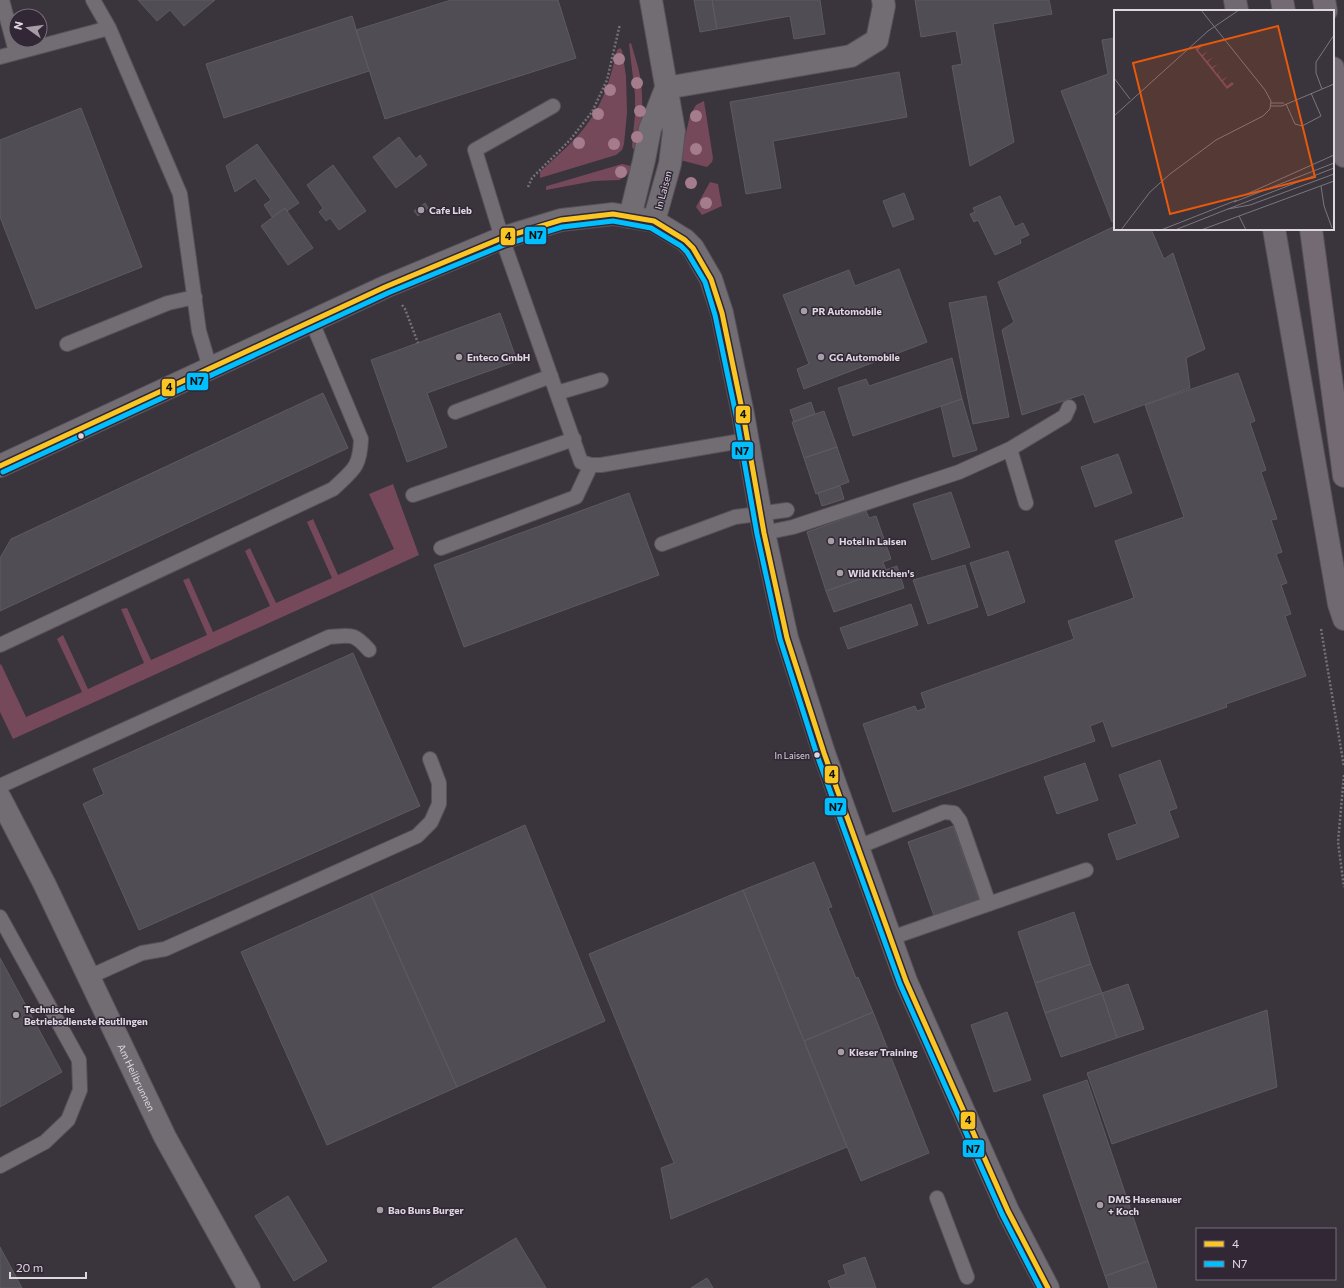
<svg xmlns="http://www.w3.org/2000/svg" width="1344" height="1288" font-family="Commissioner,sans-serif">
<rect width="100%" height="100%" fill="#3a343c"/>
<path fill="#754959" d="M631 43C634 54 638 65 640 76 644 100 642 125 638 150L633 149 632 146 635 114V95L629 44Z
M620 48 622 50 626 76 627 113 624 144 622 150 616 155 540 178V172C559 154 580 137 594 114 606 95 612 72 617 50Z
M704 101 713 158 712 162 707 167 680 160 690 115 696 105Z
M622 164 631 166 630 171 626 176 619 180 594 181 546 190V187L547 186Z
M710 182 718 184 722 206 702 215 696 207Z
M393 484 419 555 13 739 0 712V665L1 664 26 717 82 692 57 639 63 635 88 689 144 663 121 609 127 608 151 660 207 635 183 580 189 578 213 632 270 606 245 551 250 548 276 603 332 578 307 522 313 519 338 575 394 549 369 494Z"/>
<path fill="#504d54" stroke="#5e5a61" d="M138 0H215L184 26 170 10 157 21Z
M451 0H558L576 58 385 119 356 30Z
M694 0H712L717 29 700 32Z
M712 0H820L825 34 794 39 790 16 717 29Z
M915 0H1049L1052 14 993 24 1014 142 970 166 952 66 962 64 956 31 921 37Z
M352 16 369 71 224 118 206 64Z
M1115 38V221L1112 222 1061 91 1108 74 1102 40Z
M899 72 907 117 773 141 781 188 746 194 730 102Z
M81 108 142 267 36 309 0 217V140Z
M399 137 416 159 420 155 427 165 396 188 373 157Z
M257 144 299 203 287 211 285 208 272 217 264 205 271 200 255 178 235 192 226 166Z
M333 165 366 211 339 230 330 218 326 221 319 212 323 208 307 185Z
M904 193 914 219 893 227 883 201Z
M1000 196 1015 227 1023 223 1029 235 1020 239 1021 243 995 255 978 220 974 222 970 214 975 212 973 208Z
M425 203 428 208 418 216 414 211Z
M285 208 313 248 288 265 261 226Z
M1115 226V229H1151L1164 259 1173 253 1205 349 1186 358 1190 388 1094 423 1084 394 1022 415 1002 330 1014 322 998 282Z
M899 269 927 342 804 389 797 369 809 364 783 295 849 270 855 286Z
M986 296 1009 417 973 424 949 303Z
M500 313 517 361 427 393 447 447 407 462 371 360Z
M952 358 962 399 853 436 838 388 866 379 869 386Z
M1238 373 1255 421 1250 423 1266 470 1261 472 1277 519 1271 520 1282 552 1276 554 1287 583 1281 585 1291 614 1285 616 1306 676 1226 704 1227 707 1112 747 1103 721 1090 726 1095 741 893 812 863 724 915 706 917 711 926 708 921 693 1074 639 1068 621 1134 598 1115 541 1184 517 1145 405Z
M323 393 348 448 0 611V558L11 539Z
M962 399 977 450 953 457 941 406Z
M811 402 815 414 794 422 790 410Z
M824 411 837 447 804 458 792 422Z
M837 447 849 482 816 494 804 458Z
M1118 454 1132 493 1095 507 1081 467Z
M840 486 844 499 822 506 818 493Z
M951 492 970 547 932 560 913 504Z
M629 493 659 575 464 647 434 565Z
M866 511 869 518 876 516 891 559 883 562 886 570 826 591 807 532Z
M1008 551 1025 602 988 616 970 563Z
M965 565 978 607 928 624 913 580Z
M897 566 904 588 834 612 826 591Z
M911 604 918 625 848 649 840 628Z
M353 653 420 806 139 930 83 804 104 794 93 769Z
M1160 760 1177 808 1169 811 1179 837 1117 860 1108 834 1137 824 1119 775Z
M1085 763 1098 800 1057 814 1044 777Z
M525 825 605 1021 457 1087 371 894Z
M953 826 979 900 934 916 908 842Z
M814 862 832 907 828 908 856 978 858 977 873 1012 804 1041 743 890Z
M743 890 847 1147 671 1219 661 1168 674 1163 589 954Z
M371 894 457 1087 327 1145 241 952Z
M1074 912 1091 964 1035 983 1018 932Z
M0 958 62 1072 0 1107Z
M1091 964 1102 993 1045 1013 1035 983Z
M1128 984 1144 1029 1117 1038 1102 993Z
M1102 993 1117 1038 1061 1057 1045 1013Z
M1267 1010 1277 1087 1112 1144 1087 1073Z
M873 1012 929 1153 861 1181 804 1041Z
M1007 1012 1031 1080 994 1092 971 1025Z
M1087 1080 1148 1261 1105 1276 1043 1095Z
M288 1196 327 1261 294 1281 255 1216Z
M516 1238 546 1288H432Z
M0 1247 22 1288H0Z
M865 1257 876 1288H831L828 1281 846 1274 843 1265Z
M1148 1261 1157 1288H1109L1105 1276Z
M707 1278 713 1288H691Z"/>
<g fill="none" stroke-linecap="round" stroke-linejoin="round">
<g stroke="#575159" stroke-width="16">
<path id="service" d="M2 0 16 52
M93 0 109 28 180 194 199 331 210 368
M0 57 109 28
M553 106 475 150 502 238 581 462 591 465H601L747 440
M67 344 168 303 195 297
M557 393 601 380
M455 412 551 376
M1010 449 1065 416 1069 407
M413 495 574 439
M764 533 793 527 959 472 1010 449 1026 503
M662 544 735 517 787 510
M441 548 576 497 591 465
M0 645 333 489C353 470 360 468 361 439L312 322
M0 786 329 637C352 635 354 633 369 650
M858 847 944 812 954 813 960 821 989 904
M0 917 79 1060 80 1090 68 1120 45 1142 0 1166
M891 938 1086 870
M89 977 142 953 165 949 417 836 431 822 439 804V783L430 759
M937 1198 967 1277"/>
</g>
<g stroke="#575159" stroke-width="24">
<g id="minor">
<path d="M651 0 674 131 670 164 654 221"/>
<path d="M666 88 851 56 877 40 884 6 883 0"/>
<path d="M630 217 644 160 650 129 666 88"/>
<path id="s1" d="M0 798 44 883 165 1137 249 1288"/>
</g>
</g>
<g stroke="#575159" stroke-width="24">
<path id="tertiary" d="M0 466 385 287 502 238 561 220 613 214 654 221 685 240 693 248 711 279 722 313 743 414 764 533 787 638 824 753 906 981 1008 1211 1048 1288"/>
</g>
<g stroke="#575159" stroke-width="24">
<path id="primary" d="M1235 0 1237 11
M1274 229 1339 604 1344 619"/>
</g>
<g stroke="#575159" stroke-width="24">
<path id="trunk" d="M1282 0 1284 11
M1324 0 1326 11
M1333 68 1344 156
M1311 229 1344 476"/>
</g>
<path stroke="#757177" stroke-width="2.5" stroke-dasharray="2 2" stroke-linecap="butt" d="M528 187 532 178 570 140 592 112 607 80 620 24
M402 305 405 309 418 343
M1321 629 1344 767
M1344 775 1338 842 1344 887"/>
<use href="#service" stroke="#716d73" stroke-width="14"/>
<use href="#minor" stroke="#716d73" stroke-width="22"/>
<use href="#tertiary" stroke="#716d73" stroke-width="22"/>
<use href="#primary" stroke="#716972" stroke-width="22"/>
<use href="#trunk" stroke="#746a74" stroke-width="22"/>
<g stroke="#312735" stroke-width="8">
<path id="bus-1" d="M0 466 385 287 502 238 561 220 613 214 654 221 685 240 693 248 711 279 722 313 743 414 764 533 787 638 824 753 906 981 1008 1211 1048 1288"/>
</g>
<g stroke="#312735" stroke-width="8">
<path id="bus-2" d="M3 472 388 293 504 245 562 227 613 221 651 228 681 246 687 252 705 282 715 315 736 415 757 534 780 639 817 755 900 984 1002 1214 1040 1288"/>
</g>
<use href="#bus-1" stroke="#f9c623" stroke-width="5"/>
<use href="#bus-2" stroke="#00bfff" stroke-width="5"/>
</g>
<g fill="#a57c8c">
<circle cx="619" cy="59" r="6"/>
<circle cx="637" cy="83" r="6"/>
<circle cx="610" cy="90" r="6"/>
<circle cx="640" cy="111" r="6"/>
<circle cx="598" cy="114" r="6"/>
<circle cx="696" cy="116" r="6"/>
<circle cx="637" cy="137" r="6"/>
<circle cx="579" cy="143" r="6"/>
<circle cx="614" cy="144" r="6"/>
<circle cx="696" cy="149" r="6"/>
<circle cx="621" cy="172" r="6"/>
<circle cx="691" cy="183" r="6"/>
<circle cx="706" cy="203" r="6"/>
</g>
<g fill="#a59ea7" stroke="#312735" stroke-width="1.5">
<circle cx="421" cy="210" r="4"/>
<circle cx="804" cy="311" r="4"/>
<circle cx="459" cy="357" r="4"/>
<circle cx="821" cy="357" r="4"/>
<circle cx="831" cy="541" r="4"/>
<circle cx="840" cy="573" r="4"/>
<circle cx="16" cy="1015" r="4"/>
<circle cx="841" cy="1052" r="4"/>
<circle cx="1100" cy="1205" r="4"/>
<circle cx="380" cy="1210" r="4"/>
</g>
<g fill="#ded7e1" stroke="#312735" stroke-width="1.5">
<circle cx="81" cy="436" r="3.5"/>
<circle cx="817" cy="755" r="3.5"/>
</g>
<g text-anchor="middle" stroke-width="3" stroke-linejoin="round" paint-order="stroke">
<g font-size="9" fill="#ded7e1" stroke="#312735" text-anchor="end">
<text x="810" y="759">In Laisen</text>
</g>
<g font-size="10" fill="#ded7e1" stroke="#312735">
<text transform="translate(663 190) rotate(-75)" y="4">In Laisen</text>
<text dy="4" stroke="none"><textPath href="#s1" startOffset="311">Am Heilbrunnen</textPath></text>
</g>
<g font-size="10" font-weight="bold" fill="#ded7e1" stroke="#312735" text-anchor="start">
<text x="429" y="214">Cafe Lieb</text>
<text x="812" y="315">PR Automobile</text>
<text x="467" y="361">Enteco GmbH</text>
<text x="829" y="361">GG Automobile</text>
<text x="839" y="545">Hotel in Laisen</text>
<text x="848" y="577">Wild Kitchen's</text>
<text x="24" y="1013">Technische<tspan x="24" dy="12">Betriebsdienste Reutlingen</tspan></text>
<text x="849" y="1056">Kieser Training</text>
<text x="1108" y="1203">DMS Hasenauer<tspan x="1108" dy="12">+ Koch</tspan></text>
<text x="388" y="1214">Bao Buns Burger</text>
</g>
</g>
<g transform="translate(1114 10)">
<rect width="220" height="220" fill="#3a343c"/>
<path d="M86 34 89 35 84 40 88 45 94 41 89 46 93 51 99 47 94 52 98 57 104 54 99 58 103 64 109 60 104 64 108 70 114 66 109 71 113 76 118 72 120 74 113 79 81 39Z" fill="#754959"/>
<path fill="none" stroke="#7c757e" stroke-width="1" d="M0 68 16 89M208 79 202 63V52L220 25M157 93H170M172 94 181 114 188 116 207 106 197 83M157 96H168L220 74M0 106 94 21 125 0M207 176 210 196 218 218M133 184 220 145M120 192 220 153M114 199 220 158M125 206 132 220M7 220 36 182 56 164 102 130 149 106 156 99 157 91 151 80 87 0M47 220 123 190M61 220 114 199 136 195 220 164M87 220 220 171"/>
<path fill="#e8590c" fill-opacity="0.15" stroke="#e8590c" stroke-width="2" d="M164 16 201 167 56 204 19 53Z"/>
<rect width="220" height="220" fill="none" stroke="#ded7e1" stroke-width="2"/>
</g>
<g stroke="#312735" stroke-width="1.5">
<rect x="524" y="226" width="23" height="19" rx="4" fill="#00bfff"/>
<rect x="500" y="227" width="16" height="19" rx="4" fill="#f9c623"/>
<rect x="186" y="372" width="23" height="19" rx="4" fill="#00bfff"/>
<rect x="161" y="378" width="15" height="19" rx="4" fill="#f9c623"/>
<rect x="735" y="405" width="16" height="19" rx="4" fill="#f9c623"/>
<rect x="731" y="441" width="23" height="19" rx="4" fill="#00bfff"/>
<rect x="824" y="765" width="15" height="19" rx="4" fill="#f9c623"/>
<rect x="824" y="797" width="23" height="19" rx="4" fill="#00bfff"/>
<rect x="960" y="1111" width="16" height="19" rx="4" fill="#f9c623"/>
<rect x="962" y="1139" width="23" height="19" rx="4" fill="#00bfff"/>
</g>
<g font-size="11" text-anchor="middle" font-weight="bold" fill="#111">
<text x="536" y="239">N7</text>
<text x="508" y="240">4</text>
<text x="197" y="385">N7</text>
<text x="169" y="391">4</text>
<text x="743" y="418">4</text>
<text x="742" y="455">N7</text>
<text x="832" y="778">4</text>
<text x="836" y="811">N7</text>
<text x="968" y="1124">4</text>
<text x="973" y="1153">N7</text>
</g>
<rect x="1196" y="1228" width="140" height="52" fill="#312735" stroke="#766d7a"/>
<rect x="1204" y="1241" width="20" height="6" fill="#f9c623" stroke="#766d7a"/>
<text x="1232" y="1248" font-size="12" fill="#ded7e1">4</text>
<rect x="1204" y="1261" width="20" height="6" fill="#00bfff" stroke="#766d7a"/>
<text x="1232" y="1268" font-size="12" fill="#ded7e1">N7</text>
<g transform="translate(28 28) rotate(284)"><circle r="19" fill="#312735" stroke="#766d7a"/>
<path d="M0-3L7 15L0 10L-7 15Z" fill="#a59ea7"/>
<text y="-6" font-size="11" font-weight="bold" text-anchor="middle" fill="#ded7e1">N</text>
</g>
<path d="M10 1272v6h76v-6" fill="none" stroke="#ded7e1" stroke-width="2"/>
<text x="16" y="1272" font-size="12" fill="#ded7e1" stroke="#312735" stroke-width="3" paint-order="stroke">20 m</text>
</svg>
